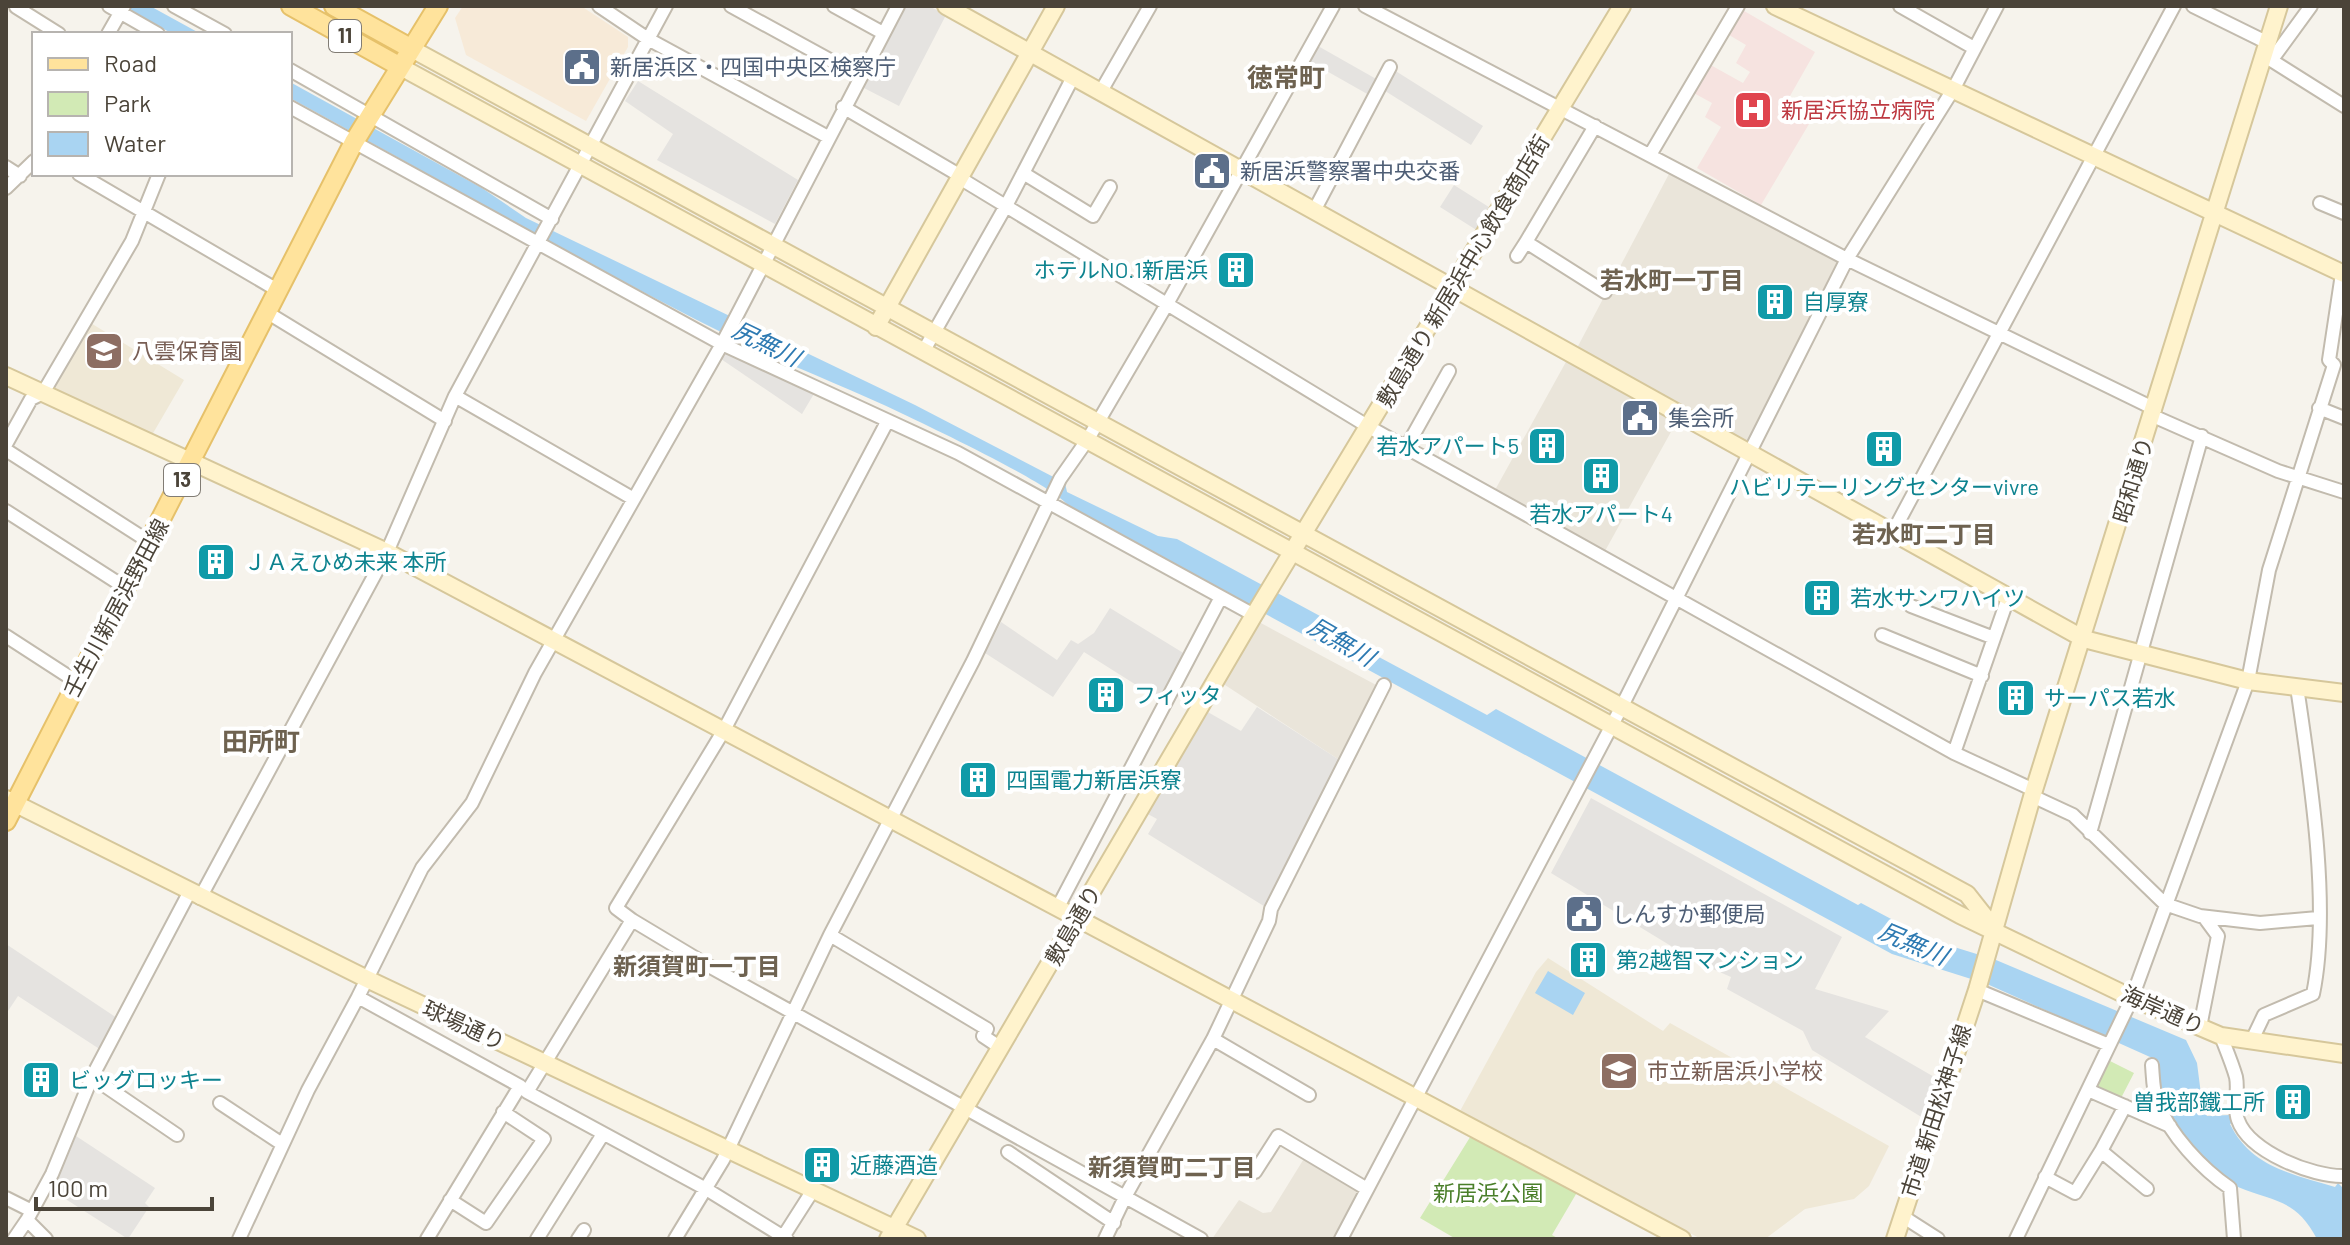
<svg xmlns="http://www.w3.org/2000/svg" width="2350" height="1245" font-family="Barlow,'Noto Sans JP',sans-serif">
<rect width="100%" height="100%" fill="#f6f3ec"/>
<path fill="#eae5da" d="M1670 172 1841 263 1747 442 1577 348Z
M1567 360 1677 421 1605 551 1495 490Z
M1259 622 1378 686 1341 761 1222 683Z
M1305 1157 1361 1189 1334 1239H1212L1239 1200 1263 1213 1271 1212Z"/>
<path fill="#f7ead8" d="M463 6H581L628 37V47L586 121 466 55 455 18Z"/>
<path fill="#efe8d6" d="M89 322 184 380 152 435 49 389Z
M1548 958 1663 1031 1670 1023 1889 1146 1869 1186 1854 1199 1805 1209 1765 1239H1701L1460 1111 1536 972Z"/>
<path fill="#f6e3e0" d="M1739 8 1815 52 1786 103 1812 119 1761 205 1697 168 1721 127 1705 117 1712 103 1690 91 1707 63 1743 83 1750 72 1736 63 1746 45 1724 32Z"/>
<path fill="#d2eab5" d="M2110 1061 2134 1073 2120 1100 2096 1088Z
M1472 1134 1579 1189 1552 1235 1559 1239H1456L1420 1218Z"/>
<path fill="#e5e3e0" d="M905 6H929L946 15 899 106 862 87Z
M1318 46 1378 80 1369 95 1309 61Z
M1394 70 1483 126 1471 145 1382 89Z
M638 81 798 180 775 224 657 160 673 134 625 101Z
M1454 185 1492 209 1478 231 1440 207Z
M726 352 815 392 802 414 721 359Z
M1110 608 1185 654 1160 700 1084 652 1053 697 985 653 1001 622 1057 660 1071 640 1078 644 1094 633Z
M1257 707 1341 761 1267 908 1148 834 1157 819 1146 813 1206 711 1241 731Z
M1591 798 1842 937 1815 989 1889 1011 1865 1037 1936 1078 1923 1118 1812 1050 1803 1031 1727 989 1731 977 1699 963 1551 873Z
M6 944 117 1018 101 1050 18 996 6 1014Z
M76 1136 155 1188 145 1203 149 1207 128 1239 53 1191Z"/>
<path fill="#a9d4f2" d="M121 6H150L201 34H173Z
M290 82 482 188 526 218 915 405 1065 483 1067 492 1158 536 1177 539 1320 616 1323 627 1487 715 1496 709 1858 905 1861 903 1910 929 1909 933 1996 960 2186 1040 2197 1063 2203 1110 2207 1116 2230 1115 2234 1122 2230 1124C2251 1167 2292 1174 2335 1187L2338 1183 2344 1189V1239H2317C2296 1199 2275 1202 2238 1187 2220 1180 2170 1123 2164 1104 2160 1091 2160 1075 2159 1061L1987 984 1892 954 1070 508C1060 488 932 428 903 414 849 388 792 367 737 340 585 265 439 179 290 98Z
M1548 971 1585 993 1573 1015 1535 993Z"/>
<g fill="none" stroke-linecap="round" stroke-linejoin="round">
<g stroke="#c2bbae" stroke-width="16">
<path id="street" d="M109 6 158 34
M174 6 225 34
M599 6 648 39 828 137
M731 6 859 76
M834 6 883 33
M1365 6 1847 259 2155 409
M1900 6 1974 48
M2193 6 2266 42
M16 7 59 34
M108 34 124 6
M2263 55 2344 106
M2273 58 2311 6
M290 70 552 219
M1100 93 1150 6
M290 107 722 344 958 453 1254 615
M843 107 959 175
M1595 126 1526 242 1605 292
M1650 155 1738 6
M6 167 20 176
M1023 173 1093 216 1110 187
M79 174 279 291
M958 177 1369 427 1954 753 2034 790
M6 188 34 161
M2320 203 2344 213
M1314 211 1390 67
M1517 256 1526 242
M268 313 445 421
M923 352 1007 204 1073 77
M455 396 632 498
M2319 408 2344 418
M2153 416 2278 471 2344 492
M6 444 31 399 43 393 132 241 159 174
M1406 448 1449 371
M6 450 151 543
M6 511 126 588
M1893 532 2174 6
M1911 606 1994 638
M1882 635 1982 676
M6 636 77 682
M1954 753 2009 595
M2032 796 2073 815 2165 904 2200 916 2260 923 2318 918
M2090 833 2202 436
M200 898 387 552 455 396 666 6
M1058 907 1221 597
M632 920 707 965 1201 1239
M830 935 987 1029 983 1036 1001 1048
M1977 990 2109 1045
M2200 1027 2218 936 2204 917
M2221 1036C2226 1049 2232 1063 2236 1077 2239 1091 2233 1107 2238 1120 2249 1152 2313 1177 2344 1176
M2253 1038 2264 1015 2313 994C2331 907 2310 776 2297 687
M1213 1039 1309 1095
M2152 1065C2153 1077 2153 1091 2157 1102 2170 1135 2202 1169 2230 1188L2234 1239
M92 1077 177 1135
M520 1086 527 1092 632 920 616 908 724 730 887 422
M2088 1090 2170 1126
M527 1092 706 1189 787 1239
M220 1103 282 1144
M2101 1151 2125 1106
M1008 1152 1114 1223
M1255 1172 1278 1136 1367 1189
M2045 1177 2075 1193 2101 1151 2147 1189
M6 1198 32 1211
M450 1200 486 1223 544 1139 503 1112
M1902 1216 1938 1239
M27 1220 52 1174 92 1077 189 893
M783 1237 813 1190
M14 1239 27 1220 46 1239
M239 1239 308 1090 358 997
M427 1239 520 1086 358 997 422 868 472 803 535 673 722 344 898 6
M537 1239 603 1134
M578 1239 584 1230
M675 1239 723 1160 830 935 973 661 1060 479 1088 439 1167 304 1333 6
M1105 1239 1126 1195 1213 1039 1269 921 1271 909 1384 685
M1341 1239 1621 708 1847 259 1954 88 1997 6
M2016 1239 2132 998 2248 681 2269 570 2334 365 2329 360 2342 274"/>
</g>
<g stroke="#d6c79b" stroke-width="20">
<path id="secondary" d="M946 6 2084 639 2248 681 2344 693
M1775 6 2344 274
M410 48C931 327 1447 614 1967 894L1993 927
M399 66 1960 915 2132 998 2221 1036 2344 1054
M876 327 1056 6
M6 376 387 552 1682 1239
M6 799 367 979 917 1239
M888 1239 1254 615 1622 6
M1895 1239 1977 990 2034 790 2279 6"/>
</g>
<g stroke="#e6c16a" stroke-width="22">
<path id="primary" d="M291 6 399 66
M334 6 410 48
M6 821 354 142 438 6"/>
</g>
<use href="#street" stroke="#fff" stroke-width="12"/>
<use href="#secondary" stroke="#fff3cd" stroke-width="16"/>
<use href="#primary" stroke="#ffe39c" stroke-width="18"/>
</g>
<defs>
<g id="civic-square" transform="scale(2)"><rect x="-9" y="-9" width="18" height="18" rx="4" fill="#5c6f8a" stroke="#fff"/><path d="M-.6-6.5H3V-4.5H.6V-3L4-1V1h2V6H-6V1h2V-1L-.6-3ZM-1.2 2.5V6h2.4V2.5Z" fill="#fff"/></g>
<g id="hospital-square" transform="scale(2)"><rect x="-9" y="-9" width="18" height="18" rx="4" fill="#e0444e" stroke="#fff"/><path d="M-5-5h3v3.5h4V-5h3V5h-3V1.5h-4V5h-3Z" fill="#fff"/></g>
<g id="building-square" transform="scale(2)"><rect x="-9" y="-9" width="18" height="18" rx="4" fill="#0f9aa8" stroke="#fff"/><path d="M-4-6H4V6H1V3H-1V6H-4ZM-2.5-4.3h1.7v1.8h-1.7ZM.8-4.3h1.7v1.8H.8ZM-2.5-1h1.7V.8h-1.7ZM.8-1h1.7V.8H.8Z" fill="#fff"/></g>
<g id="school-square" transform="scale(2)"><rect x="-9" y="-9" width="18" height="18" rx="4" fill="#8d6e63" stroke="#fff"/><path d="M0-5L7-2L0 1L-7-2ZM-4 1L0 2.5L4 1V4Q0 6-4 4Z" fill="#fff"/></g>
</defs>
<g fill-rule="evenodd">
<use href="#civic-square" x="582" y="67"/>
<use href="#hospital-square" x="1753" y="110"/>
<use href="#civic-square" x="1212" y="171"/>
<use href="#building-square" x="1236" y="270"/>
<use href="#building-square" x="1775" y="302"/>
<use href="#school-square" x="104" y="351"/>
<use href="#civic-square" x="1640" y="418"/>
<use href="#building-square" x="1547" y="446"/>
<use href="#building-square" x="1884" y="449"/>
<use href="#building-square" x="1601" y="476"/>
<use href="#building-square" x="216" y="562"/>
<use href="#building-square" x="1822" y="598"/>
<use href="#building-square" x="1106" y="695"/>
<use href="#building-square" x="2016" y="698"/>
<use href="#building-square" x="978" y="780"/>
<use href="#civic-square" x="1584" y="914"/>
<use href="#building-square" x="1588" y="960"/>
<use href="#school-square" x="1619" y="1071"/>
<use href="#building-square" x="41" y="1080"/>
<use href="#building-square" x="2293" y="1102"/>
<use href="#building-square" x="822" y="1165"/>
</g>
<g text-anchor="middle" stroke-width="8" stroke-linejoin="round" paint-order="stroke">
<g fill="#fff" stroke="#817c74" stroke-width="2">
<rect x="329" y="20" width="32" height="32" rx="6"/>
<rect x="164" y="464" width="36" height="32" rx="6"/>
</g>
<g font-size="20" font-weight="bold" fill="#4b4439">
<text x="345" y="43">11</text>
<text x="182" y="487">13</text>
</g>
<g font-size="22" fill="#4e5e75" stroke="#fff" text-anchor="start">
<text x="610" y="75">新居浜区・四国中央区検察庁</text>
<text x="1240" y="179">新居浜警察署中央交番</text>
<text x="1668" y="426">集会所</text>
<text x="1612" y="922">しんすか郵便局</text>
</g>
<g font-size="22" fill="#be3a42" stroke="#fff" text-anchor="start">
<text x="1781" y="118">新居浜協立病院</text>
</g>
<g font-size="22" fill="#0d838f" stroke="#fff" text-anchor="start">
<text x="1208" y="278" text-anchor="end">ホテルNO.1新居浜</text>
<text x="1803" y="310">自厚寮</text>
<text x="1519" y="454" text-anchor="end">若水アパート5</text>
<text x="1884" y="495" text-anchor="middle">ハビリテーリングセンターvivre</text>
<text x="1601" y="522" text-anchor="middle">若水アパート4</text>
<text x="244" y="570">ＪＡえひめ未来 本所</text>
<text x="1850" y="606">若水サンワハイツ</text>
<text x="1134" y="703">フィッタ</text>
<text x="2044" y="706">サーパス若水</text>
<text x="1006" y="788">四国電力新居浜寮</text>
<text x="1616" y="968">第2越智マンション</text>
<text x="69" y="1088">ビッグロッキー</text>
<text x="2265" y="1110" text-anchor="end">曽我部鐵工所</text>
<text x="850" y="1173">近藤酒造</text>
</g>
<g font-size="22" fill="#4b4439" stroke="#fff">
<text transform="translate(1463 271) rotate(-59)" y="8">敷島通り 新居浜中心飲食商店街</text>
<text transform="translate(2133 480) rotate(-73)" y="8">昭和通り</text>
<text transform="translate(116 608) rotate(-62)" y="8">壬生川新居浜野田線</text>
<text transform="translate(1073 925) rotate(-60)" y="8">敷島通り</text>
<text transform="translate(2163 1010) rotate(24)" y="8">海岸通り</text>
<text transform="translate(464 1025) rotate(25)" y="8">球場通り</text>
<text transform="translate(1936 1111) rotate(-72)" y="8">市道 新田松神子線</text>
</g>
<g font-size="22" fill="#785e54" stroke="#fff" text-anchor="start">
<text x="132" y="359">八雲保育園</text>
<text x="1647" y="1079">市立新居浜小学校</text>
</g>
<g font-size="22" fill="#4a7f2a" stroke="#fff">
<text x="1488" y="1201">新居浜公園</text>
</g>
<g font-size="24" font-weight="bold" fill="#6e6250" stroke="#fff">
<text x="1672" y="289">若水町一丁目</text>
<text x="1924" y="543">若水町二丁目</text>
<text x="697" y="975">新須賀町一丁目</text>
<text x="1172" y="1176">新須賀町二丁目</text>
</g>
<g font-size="24" font-style="italic" fill="#2e7ab2" stroke="#fff">
<text transform="translate(766 344) rotate(26)" y="8">尻無川</text>
<text transform="translate(1341 642) rotate(30)" y="8">尻無川</text>
<text transform="translate(1913 944) rotate(23)" y="8">尻無川</text>
</g>
<g font-size="26" font-weight="bold" fill="#6e6250" stroke="#fff">
<text x="1286" y="87">徳常町</text>
<text x="261" y="751">田所町</text>
</g>
</g>
<rect width="2350" height="1245" fill="none" stroke="#4b4439" stroke-width="16"/>
<rect x="32" y="32" width="260" height="144" fill="#ffffff" stroke="#b7b4b0" stroke-width="2"/>
<rect x="48" y="58" width="40" height="12" fill="#ffe39c" stroke="#b7b4b0" stroke-width="2"/>
<text x="104" y="72" font-size="24" fill="#4b4439">Road</text>
<rect x="48" y="92" width="40" height="24" fill="#d2eab5" stroke="#b7b4b0" stroke-width="2"/>
<text x="104" y="112" font-size="24" fill="#4b4439">Park</text>
<rect x="48" y="132" width="40" height="24" fill="#a9d4f2" stroke="#b7b4b0" stroke-width="2"/>
<text x="104" y="152" font-size="24" fill="#4b4439">Water</text>
<path d="M36 1197v12h176v-12" fill="none" stroke="#4b4439" stroke-width="4"/>
<text x="48" y="1197" font-size="24" fill="#4b4439" stroke="#ffffff" stroke-width="6" paint-order="stroke">100 m</text>
</svg>
